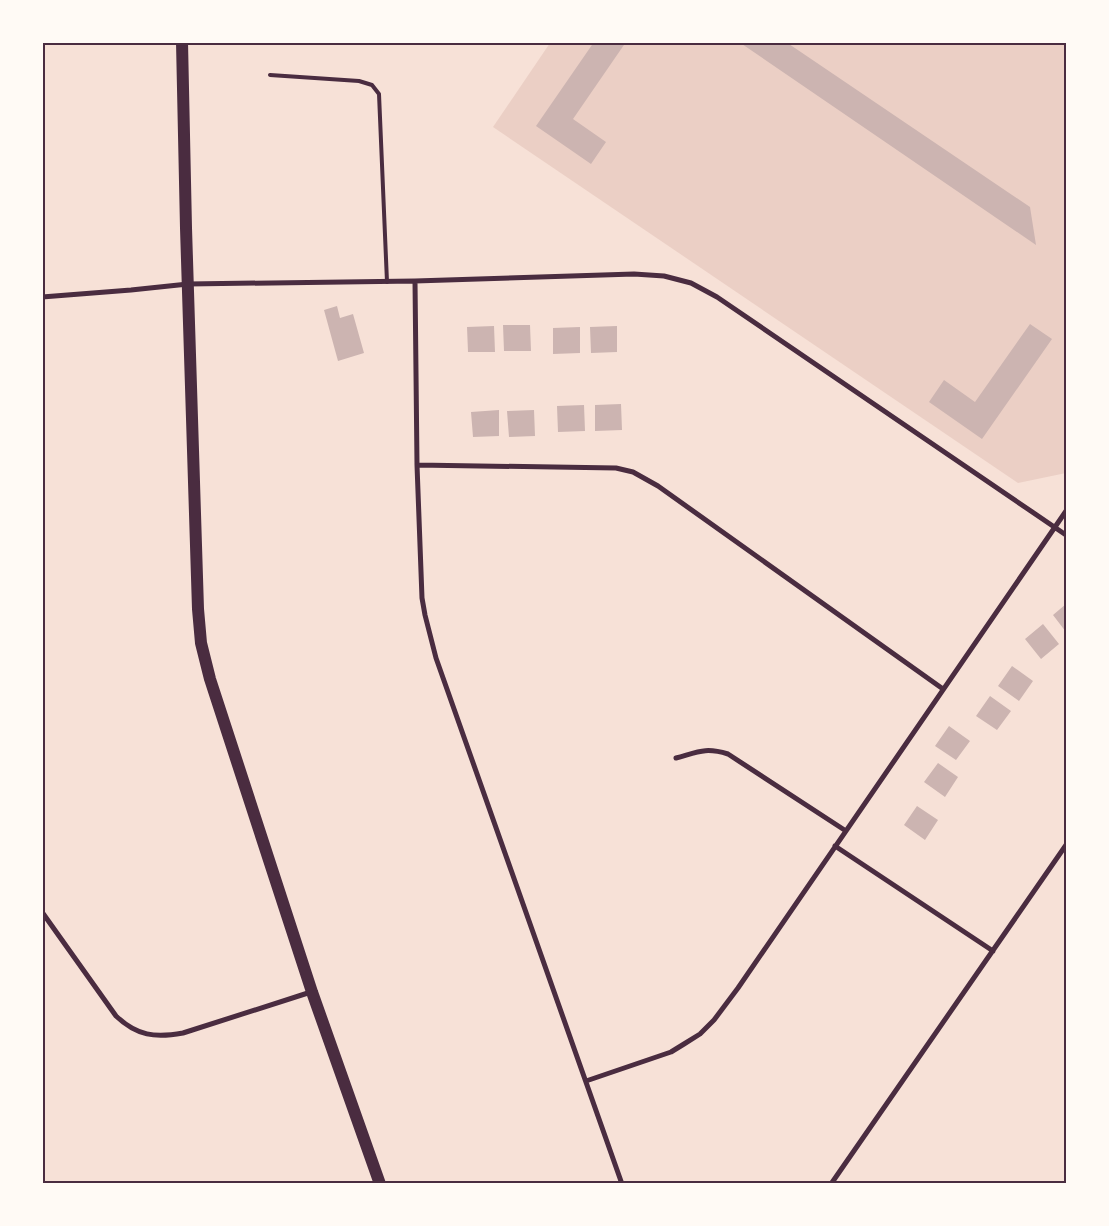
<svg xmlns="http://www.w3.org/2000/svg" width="1109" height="1226" font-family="'IBM Plex Sans',sans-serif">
<rect width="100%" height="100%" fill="#f7e1d7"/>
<path fill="#ebcfc5" d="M550 43H1066V473L1018 483 493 127Z"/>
<path fill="#ccb4b1" d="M594 42H626L573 119 606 142 591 164 536 126Z
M739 42H786L1030 207 1036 245Z
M337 306 340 318 353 314 364 353 338 361 324 310Z
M1030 324 1052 339 982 439 929 402 944 380 975 402Z
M503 325H530L531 351H504Z
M494 326 495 352H468L467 327Z
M617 326V352L591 353 590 327Z
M580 327V353L553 354V328Z
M621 404 622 430 595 431V405Z
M584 405 585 431 558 432 557 406Z
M499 410V436L473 437 471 412Z
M534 410 535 436 509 437 507 411Z
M1066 604V632L1053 615Z
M1043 624 1059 644 1041 659 1025 639Z
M1012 666 1033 681 1019 701 998 686Z
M990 696 1011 711 997 730 976 716Z
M949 726 970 741 956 760 935 746Z
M938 763 958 777 945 797 924 782Z
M917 806 938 820 925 840 904 825Z"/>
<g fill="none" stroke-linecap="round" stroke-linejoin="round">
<path stroke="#4a2c40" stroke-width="4" d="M270 75 359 81 372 85 379 94 387 282"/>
<path stroke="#4a2c40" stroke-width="5" d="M415 281 417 465 422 598 425 615 436 658 622 1184
M42 297 131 290 188 284 415 281 634 274 664 276 691 283 717 297 1066 535
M417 465 616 468 633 472 658 486 943 689
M676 758C698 752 705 747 728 754L846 831
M835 846 993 951
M42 912 116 1016C137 1036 155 1038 183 1033L311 992
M586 1081 671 1052 684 1044 700 1034 714 1020 738 988 1066 511
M831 1184 1066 845"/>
<path stroke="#4a2c40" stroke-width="12" d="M182 42 186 228 198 609 201 643 210 679 312 992 380 1184"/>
</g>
<rect width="1109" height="1226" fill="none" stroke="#fffaf5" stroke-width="88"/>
<rect x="44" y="44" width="1021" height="1138" fill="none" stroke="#4a2c40" stroke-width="2"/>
</svg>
